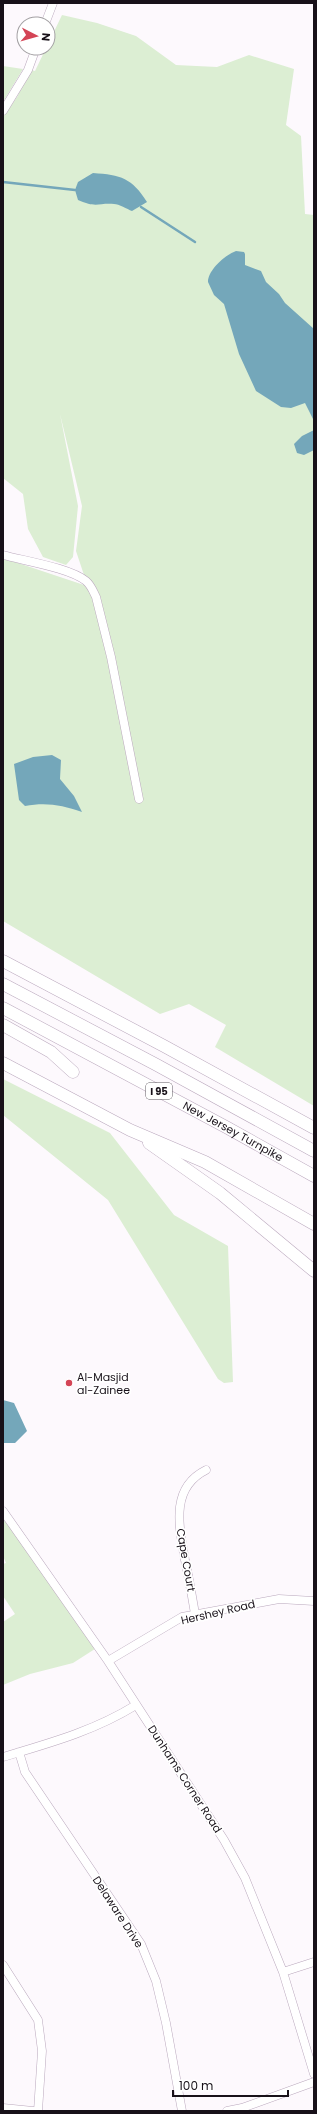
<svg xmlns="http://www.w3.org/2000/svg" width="317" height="2114" font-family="Poppins,sans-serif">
<rect width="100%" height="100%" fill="#fdf9fd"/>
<path fill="#dceed3" d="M62 15 97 23 136 36 176 65 217 67 249 55 294 69 286 125 301 136 305 214 314 215V1106L215 1047 226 1025 189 1004 160 1014 3 921V558L90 587 86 581 76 551 82 506 60 414 78 506 73 557 66 565 43 557 28 529 23 494 3 478V117L17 97 31 70 35 71Z
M3 66 23 69 3 102Z
M3 1079 110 1133 174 1215 228 1246 233 1382 224 1383 218 1379 108 1200 3 1115Z
M8 1518 98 1647 73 1663 30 1674 3 1685V1622L15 1614 3 1596V1564L6 1563 3 1556V1522Z"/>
<path fill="#74a7ba" d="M93 173C121 175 132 178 147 202L132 211C127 209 119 204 114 204 97 203 96 208 78 200L75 190 78 182Z
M236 251 244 252 245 254V265L261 271 266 282 279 294 285 303 314 329V421L305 403 291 408 281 407 256 391 239 354 224 304 214 295 208 282C208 270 225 255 236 251Z
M314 430V450L304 455 297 453 294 444 302 436Z
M52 755 61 760 60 779 74 796 82 812C62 805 46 802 25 806L19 800 14 764 33 757Z
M3 1400 14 1403 27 1431 15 1443H3Z"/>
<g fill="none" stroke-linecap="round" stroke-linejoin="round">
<path stroke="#74a7ba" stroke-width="2.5" d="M3 182 75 190
M141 207 195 242"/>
<g stroke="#baa8bd" stroke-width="9">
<path id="minor" d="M45 24 53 3
M3 111 28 70 36 48
M3 555C25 561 70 568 86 581 91 585 93 591 96 597L111 657 139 799
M3 1511 108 1661 224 1840 245 1878 283 1972 314 2074
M195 1614C192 1596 189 1578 185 1560 179 1526 170 1488 206 1470
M108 1661 182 1617 279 1599 314 1601
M19 1752 25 1772 141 1944 156 1981 166 2023 182 2111
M3 1757C50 1743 94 1731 136 1705
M3 1965 38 2020 42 2051 38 2111
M283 1972 314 1962
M3 2108 33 2111
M227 2111 242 2108 314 2082"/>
</g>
<g stroke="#baa8bd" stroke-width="13">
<g id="highway">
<path d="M3 961 164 1046 314 1128"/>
<path d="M3 984 155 1064 314 1151"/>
<path id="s1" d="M3 1008 226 1127 314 1176"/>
<path d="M3 1025 51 1052 73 1072"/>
<path d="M3 1063 130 1130 205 1162 314 1224"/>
<path d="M149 1143 220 1193 314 1271"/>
</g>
</g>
<use href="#minor" stroke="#fff" stroke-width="8"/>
<use href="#highway" stroke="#fff" stroke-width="12"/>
</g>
<circle fill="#d44456" stroke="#fff" stroke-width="1.5" cx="69" cy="1383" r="4"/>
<g text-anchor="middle" stroke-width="3.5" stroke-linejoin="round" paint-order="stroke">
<rect fill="#fff" stroke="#5d585e" stroke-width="1" x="146" y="1083" width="26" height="16" rx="3"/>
<g font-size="10" font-weight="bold" fill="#181119">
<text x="159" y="1095">I 95</text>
</g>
<g font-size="11" fill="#181119" stroke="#fff">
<text dy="4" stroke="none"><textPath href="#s1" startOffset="261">New Jersey Turnpike</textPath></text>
<text transform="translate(186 1560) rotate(80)" y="4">Cape Court</text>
<text transform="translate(218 1612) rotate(-13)" y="4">Hershey Road</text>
<text transform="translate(185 1779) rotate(57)" y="4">Dunhams Corner Road</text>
<text transform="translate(118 1912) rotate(57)" y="4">Delaware Drive</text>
</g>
<g font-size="11" fill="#181119" stroke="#fff" text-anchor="start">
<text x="77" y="1381">Al-Masjid<tspan x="77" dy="13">al-Zainee</tspan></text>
</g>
</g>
<rect width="317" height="2114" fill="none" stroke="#181119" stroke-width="8"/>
<g transform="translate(36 36) rotate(96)"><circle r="19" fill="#ffffff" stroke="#a3a0a3"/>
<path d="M0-3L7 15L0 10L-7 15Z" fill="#d44456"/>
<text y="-6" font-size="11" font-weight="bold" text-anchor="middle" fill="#181119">N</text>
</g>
<path d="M173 2090v6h115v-6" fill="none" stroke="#181119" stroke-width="2"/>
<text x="179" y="2090" font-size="12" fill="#181119" stroke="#ffffff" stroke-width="3" paint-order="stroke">100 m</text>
</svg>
